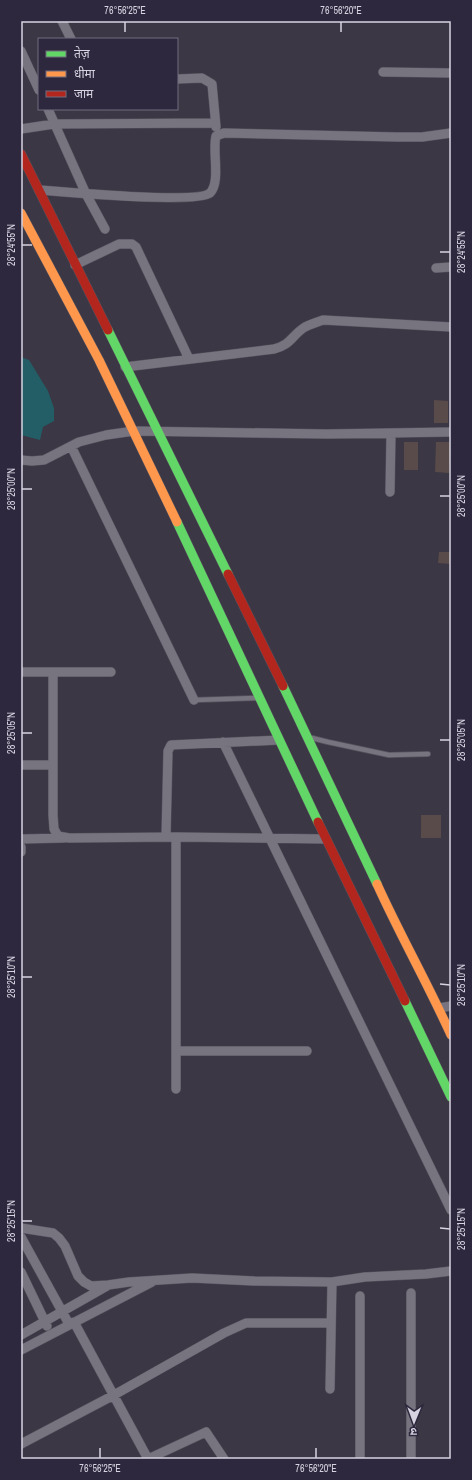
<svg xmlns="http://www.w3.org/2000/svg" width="472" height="1480" font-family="'Archivo Narrow','Noto Sans Devanagari',sans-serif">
<rect width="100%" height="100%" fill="#3b3744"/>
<path fill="#235d66" d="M21 357 29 360 48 391 54 408V421L43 427 40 440 21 435Z"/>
<path fill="#594b4a" d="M434 400 448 401V423H434Z
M404 442H418V470H404Z
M436 442H451L449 473 435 472Z
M439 552H451V564L438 563Z
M421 815H441V838H421Z"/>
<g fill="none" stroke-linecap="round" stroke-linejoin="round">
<g stroke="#57535e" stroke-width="6">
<path id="lane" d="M194 700 259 698
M312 738 328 742 389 755 428 754"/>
</g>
<g stroke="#57535e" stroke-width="10">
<path id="street" d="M62 21 71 39
M21 51 39 90
M383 72 451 73
M177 79 202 78 212 84 216 127
M48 109 86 194 105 229
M21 129 54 124 215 123
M39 190C62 192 198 204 210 193 221 182 212 151 216 136L224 133 397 137H422L451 133
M75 265 119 244H132L136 247 189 359
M436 268 451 267
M125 367 274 349C291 345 292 335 305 327 311 324 317 322 323 320L451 327
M71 446 194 700
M21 460 32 461 44 460 79 442 106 435 134 431 326 434 451 432
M390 492 391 433
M21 672H111
M53 672V815L54 829 58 836 69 838 176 837 326 839
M223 742 451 1210
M21 765H53
M166 837 168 751 171 745 279 740
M21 839 64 838
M21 847V852
M439 1008 451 1006
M176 1051H307
M176 1089V837
M21 1228 53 1233 59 1238 65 1246 78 1276 84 1282 91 1286 108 1285 129 1282 192 1278 254 1281 332 1282 365 1277 426 1274 451 1271
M21 1237 69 1324
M21 1272 47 1326
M74 1322 148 1459
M21 1335 107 1286
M21 1350 152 1282
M330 1389 332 1282
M21 1444 114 1395 224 1333 246 1323H331
M148 1459 206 1432 224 1459
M360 1459V1296
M411 1459V1293"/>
</g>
<g stroke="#57535e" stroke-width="10">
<path id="fast" d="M108 330 228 574
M177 522 318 822
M283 686 377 884
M405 1001 451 1097"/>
</g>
<g stroke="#57535e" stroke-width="10">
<path id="slow" d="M21 213 99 360 177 522
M377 884C400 935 428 984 451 1035"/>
</g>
<g stroke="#57535e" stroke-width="10">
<path id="jam" d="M21 154 108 330
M228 574 283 686
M318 822 405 1001"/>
</g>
<use href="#lane" stroke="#77737f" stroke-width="4.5"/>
<use href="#street" stroke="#77737f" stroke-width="9"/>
<use href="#fast" stroke="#63d668" stroke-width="9"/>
<use href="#slow" stroke="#ff974d" stroke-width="9"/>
<use href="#jam" stroke="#b3261e" stroke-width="9"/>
</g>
<path fill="none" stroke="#d7d3e1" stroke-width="1.5" d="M125 32V22M341 32V22M22 245H32M440 252H450M22 489H32M440 496H450M22 733H32M440 740H450M22 977H32M440 984 450 985M22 1221H32M440 1228 450 1229M100 1458V1448M316 1458V1448"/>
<rect width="472" height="1480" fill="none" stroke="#2e283e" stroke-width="44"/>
<rect x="38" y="38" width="140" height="72" fill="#2e283e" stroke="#726c7f"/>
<rect x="46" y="51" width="20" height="6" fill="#63d668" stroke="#726c7f"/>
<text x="74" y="58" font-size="12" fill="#d7d3e1">तेज़</text>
<rect x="46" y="71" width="20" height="6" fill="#ff974d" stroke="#726c7f"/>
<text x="74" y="78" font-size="12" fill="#d7d3e1">धीमा</text>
<rect x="46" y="91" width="20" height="6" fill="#b3261e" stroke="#726c7f"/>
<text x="74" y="98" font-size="12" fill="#d7d3e1">जाम</text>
<g transform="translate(414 1422) rotate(181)" stroke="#2e283e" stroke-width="3" paint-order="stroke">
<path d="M0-3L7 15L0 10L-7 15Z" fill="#d7d3e1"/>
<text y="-6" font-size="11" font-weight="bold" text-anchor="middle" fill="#d7d3e1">उ</text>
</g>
<rect x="22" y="22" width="428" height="1436" fill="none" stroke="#d7d3e1" stroke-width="1.5"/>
<g font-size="10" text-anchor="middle" fill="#d7d3e1">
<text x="125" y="14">76°56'25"E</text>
<text x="341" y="14">76°56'20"E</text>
<text transform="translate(11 245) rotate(-90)" y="4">28°24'55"N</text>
<text transform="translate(461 252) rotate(-90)" y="4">28°24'55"N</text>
<text transform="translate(11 489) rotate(-90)" y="4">28°25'00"N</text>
<text transform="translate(461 496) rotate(-90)" y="4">28°25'00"N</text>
<text transform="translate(11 733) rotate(-90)" y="4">28°25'05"N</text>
<text transform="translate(461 740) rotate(-90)" y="4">28°25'05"N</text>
<text transform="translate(11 977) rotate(-90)" y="4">28°25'10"N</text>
<text transform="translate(461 985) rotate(-90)" y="4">28°25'10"N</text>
<text transform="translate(11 1221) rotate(-90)" y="4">28°25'15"N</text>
<text transform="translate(461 1229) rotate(-90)" y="4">28°25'15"N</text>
<text x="100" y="1472">76°56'25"E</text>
<text x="316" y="1472">76°56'20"E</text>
</g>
</svg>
